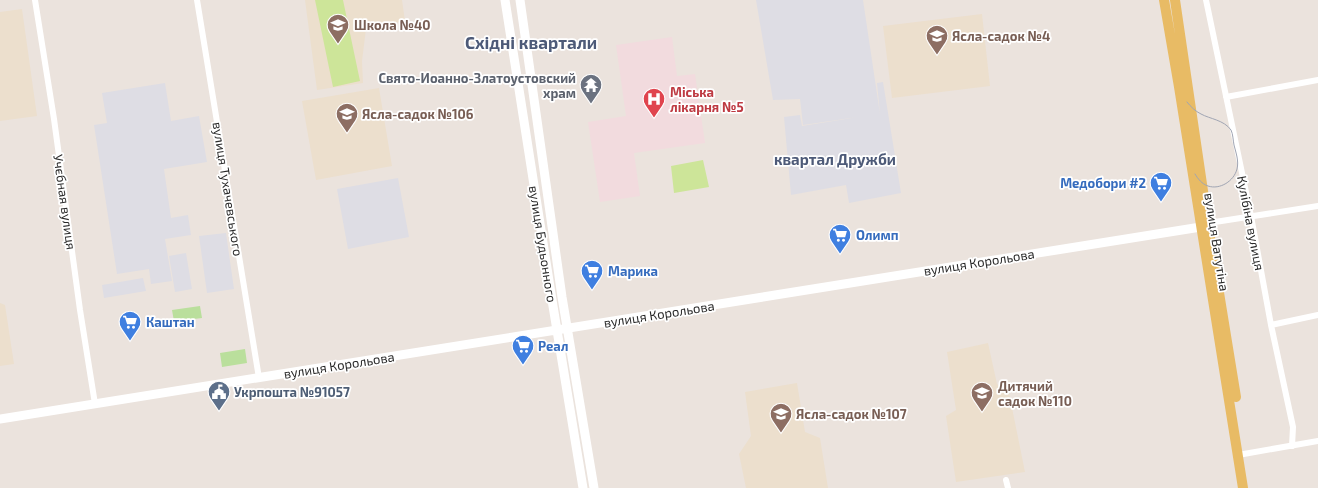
<svg xmlns="http://www.w3.org/2000/svg" width="1318" height="488" font-family="'Exo 2',sans-serif">
<rect width="100%" height="100%" fill="#ebe3dd"/>
<path fill="#dedde4" d="M756 0H863L880 114 877 83 883 82 901 193 849 203 846 185 791 195 784 117 800 115 802 126 858 117 803 125 800 99 773 100Z
M165 83 171 121 199 116 207 162 164 169 171 218 188 215 191 235 165 239 172 281 151 284 149 269 117 274 94 125 107 123 102 93Z
M398 178 409 237 348 249 337 189Z
M226 233 234 289 207 293 199 236Z
M186 253 192 289 175 292 169 256Z
M143 278 146 291 104 298 102 285Z"/>
<path fill="#ecdfcd" d="M305 0H402L405 21 366 29 362 61 363 83 317 90Z
M22 9 37 116 0 121V12Z
M982 14 990 86 892 98 883 26Z
M379 88 392 166 316 180 302 101Z
M0 303 5 305 14 364 0 366Z
M988 343 997 384 1009 393 1025 472 956 482 946 416 956 410 947 352Z
M797 383 805 432 820 438 828 488H746L739 454 751 436 745 392Z"/>
<path fill="#f2dbde" d="M672 37 677 76 695 74 705 143 634 153 640 196 600 202 588 122 626 116 616 45Z"/>
<path fill="#badf9c" d="M200 306 202 318 194 319 195 324 175 327 172 310Z
M245 349 247 363 222 367 220 353Z"/>
<path fill="#cde599" d="M315 0H343L360 81 333 87Z
M703 160 709 187 674 193 671 166Z"/>
<g fill="none" stroke-linecap="round" stroke-linejoin="round">
<path stroke="#fff" stroke-width="6" d="M35 0 54 119 80 310 95 404
M197 0 259 378
M1206 0 1251 216 1271 325 1293 427 1292 446
M1226 97 1318 80
M1208 225 1215 222 1318 206
M1271 325 1318 315
M1238 455 1318 441
M1006 480 1008 488"/>
<path stroke="#fff" stroke-width="9" d="M505 0 552 300 583 488
M520 0 562 297 594 488
M0 419 1207 226"/>
<path stroke="#e8bb65" stroke-width="10" d="M1164 0 1179 87 1243 488
M1175 0 1208 225 1236 397"/>
<path stroke="#a0a5b3" stroke-width="1" d="M1187 102C1191 107 1195 111 1201 114 1210 119 1224 120 1231 130 1233 134 1233 140 1234 145 1236 153 1239 161 1237 169 1234 181 1220 190 1208 186 1202 184 1198 179 1195 174"/>
</g>
<defs>
<g id="school-pin" transform="scale(1.15)"><path d="M0 17L-7.5 6A9.5 9.5 0 1 1 7.5 6Z" fill="#8d6e63" stroke="#fff"/><path d="M0-5L7-2L0 1L-7-2ZM-4 1L0 2.5L4 1V4Q0 6-4 4Z" fill="#fff"/></g>
<g id="temple-pin" transform="scale(1.15)"><path d="M0 17L-7.5 6A9.5 9.5 0 1 1 7.5 6Z" fill="#6b7280" stroke="#fff"/><path d="M0-6L5-2H3V0L6.5 2.5H4V6H1.5V3h-3V6H-4V2.5H-6.5L-3 0V-2H-5Z" fill="#fff"/></g>
<g id="hospital-pin" transform="scale(1.15)"><path d="M0 17L-7.5 6A9.5 9.5 0 1 1 7.5 6Z" fill="#e0444e" stroke="#fff"/><path d="M-5-5h3v3.5h4V-5h3V5h-3V1.5h-4V5h-3Z" fill="#fff"/></g>
<g id="supermarket-pin" transform="scale(1.15)"><path d="M0 17L-7.5 6A9.5 9.5 0 1 1 7.5 6Z" fill="#3f7fe0" stroke="#fff"/><path d="M-6-5.5h2.5l.6 2H6L4.5 2H-2.5L-4.4-4H-6ZM-1.5 3.2a1.3 1.3 0 1 0 .1 0ZM3 3.2a1.3 1.3 0 1 0 .1 0Z" fill="#fff"/></g>
<g id="civic-pin" transform="scale(1.15)"><path d="M0 17L-7.5 6A9.5 9.5 0 1 1 7.5 6Z" fill="#5c6f8a" stroke="#fff"/><path d="M-.6-6.5H3V-4.5H.6V-3L4-1V1h2V6H-6V1h2V-1L-.6-3ZM-1.2 2.5V6h2.4V2.5Z" fill="#fff"/></g>
</defs>
<g fill-rule="evenodd">
<use href="#school-pin" x="338" y="25"/>
<use href="#school-pin" x="937" y="36"/>
<use href="#temple-pin" x="591" y="85"/>
<use href="#hospital-pin" x="654" y="99"/>
<use href="#school-pin" x="347" y="114"/>
<use href="#supermarket-pin" x="1161" y="183"/>
<use href="#supermarket-pin" x="840" y="235"/>
<use href="#supermarket-pin" x="592" y="271"/>
<use href="#supermarket-pin" x="130" y="322"/>
<use href="#supermarket-pin" x="523" y="346"/>
<use href="#civic-pin" x="219" y="392"/>
<use href="#school-pin" x="982" y="393"/>
<use href="#school-pin" x="781" y="414"/>
</g>
<g text-anchor="middle" stroke-width="3.5" stroke-linejoin="round" paint-order="stroke">
<g font-size="13" font-weight="bold" fill="#785e54" stroke="#fff" text-anchor="start">
<text x="354" y="30">Школа №40</text>
<text x="952" y="41">Ясла-садок №4</text>
<text x="362" y="119">Ясла-садок №106</text>
<text x="998" y="391">Дитячий<tspan x="998" dy="15">садок №110</tspan></text>
<text x="796" y="419">Ясла-садок №107</text>
</g>
<g font-size="13" font-weight="bold" fill="#5b616d" stroke="#fff" text-anchor="end">
<text x="576" y="83">Свято-Иоанно-Златоустовский<tspan x="576" dy="15">храм</tspan></text>
</g>
<g font-size="13" font-weight="bold" fill="#be3a42" stroke="#fff" text-anchor="start">
<text x="670" y="97">Міська<tspan x="670" dy="15">лікарня №5</tspan></text>
</g>
<g font-size="13" font-weight="bold" fill="#366cbe" stroke="#fff" text-anchor="start">
<text x="1146" y="188" text-anchor="end">Медобори #2</text>
<text x="856" y="240">Олимп</text>
<text x="608" y="276">Марика</text>
<text x="146" y="327">Каштан</text>
<text x="538" y="351">Реал</text>
</g>
<g font-size="13" fill="#2a2a2a" stroke="#fff">
<text transform="translate(228 189) rotate(81)" y="5">вулиця Тухачевського</text>
<text transform="translate(65 202) rotate(82)" y="5">Учєбная вулиця</text>
<text transform="translate(1251 223) rotate(79)" y="5">Кулібіна вулиця</text>
<text transform="translate(1217 242) rotate(81)" y="5">вулиця Ватутіна</text>
<text transform="translate(543 244) rotate(81)" y="5">вулиця Будьонного</text>
<text transform="translate(979 262) rotate(-9)" y="5">вулиця Корольова</text>
<text transform="translate(659 314) rotate(-9)" y="5">вулиця Корольова</text>
<text transform="translate(339 365) rotate(-9)" y="5">вулиця Корольова</text>
</g>
<g font-size="13" font-weight="bold" fill="#4e5e75" stroke="#fff" text-anchor="start">
<text x="234" y="397">Укрпошта №91057</text>
</g>
<g font-size="15" font-weight="bold" fill="#4d5a78" stroke="#fff">
<text x="835" y="165">квартал Дружби</text>
</g>
<g font-size="17" font-weight="bold" fill="#4d5a78" stroke="#fff">
<text x="531" y="49">Східні квартали</text>
</g>
</g>
</svg>
